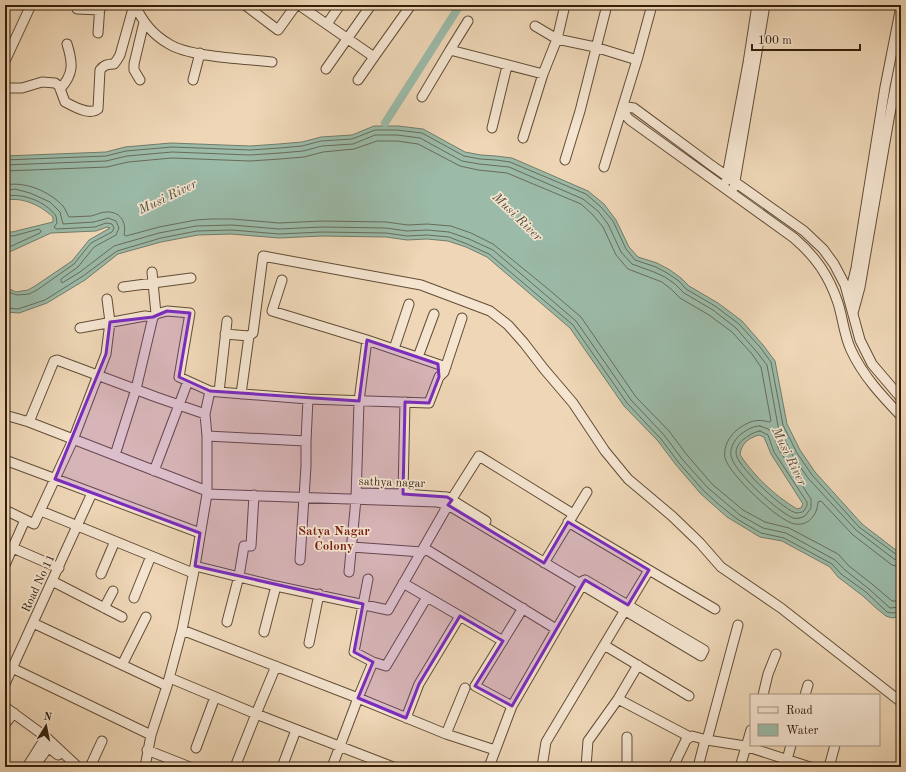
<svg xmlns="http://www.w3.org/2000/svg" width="906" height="772" font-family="'Old Standard TT',serif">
<rect width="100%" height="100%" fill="#eed6b6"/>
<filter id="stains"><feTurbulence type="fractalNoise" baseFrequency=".005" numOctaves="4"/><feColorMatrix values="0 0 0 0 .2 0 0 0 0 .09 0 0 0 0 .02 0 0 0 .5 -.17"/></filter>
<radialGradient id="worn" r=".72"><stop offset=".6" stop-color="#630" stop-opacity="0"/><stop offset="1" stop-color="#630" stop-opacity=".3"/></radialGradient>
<path fill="#9bbaa8" stroke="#727c69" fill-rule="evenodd" d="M374 126H398L423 129 465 152 481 155 496 156 512 158 588 191 604 204 616 220 629 247 638 257 657 263 670 270 681 278 689 286 718 303 742 321 763 345 775 361 787 424 800 450 815 472 862 524 901 554V616L892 618 886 616 876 608 863 596 838 577 830 567 782 541 760 537 727 517 701 494 676 465 658 441 624 406 570 328 487 257 466 247 448 241 427 239 407 240 386 237 322 236 279 238 231 234 198 235 161 242 118 254 85 280 47 303 19 313 5 312V285L7 288 16 292 28 290 35 286 72 261 89 240 110 228 107 227 96 231 51 233 5 254V231L12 232 53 222V217C40 205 23 197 5 200V156L106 152 125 147 171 143 250 146 279 144 302 142 321 137 352 135ZM759 435 764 437 771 454 803 504 801 508 797 509C775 496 755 477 740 455 741 444 748 438 759 435Z"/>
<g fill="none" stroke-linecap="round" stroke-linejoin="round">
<path stroke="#686c59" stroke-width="1" d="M5 160 106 156 126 151 172 147 250 150 280 148 302 146 321 141 352 139 375 130H397L422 133 464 156 480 159 496 160 510 162 586 194 601 207 613 221 626 249 635 260 656 267 667 273 679 281 686 289 715 306 739 324 760 347 771 362 783 425 797 453 812 475 859 527 897 555 901 556
M5 165 106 161 127 156 172 152 250 155 280 153 303 151 322 146 353 144 375 135H397L420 138 462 161 479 164 509 167 583 199 598 211 608 224 621 252 632 264 654 272 665 277 675 284 684 293 713 310 736 328 756 351 767 365 778 426 793 456 808 478 856 530 894 559 901 561
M5 171 107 167 128 162 172 158 250 161 280 159 304 157 323 152 354 149 377 141H397L418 144 460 166 478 170 507 173 581 204 593 215 603 227 616 255 628 269 662 282 671 289 680 298 709 315 732 332 752 354 761 367 771 421 769 422C756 418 748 422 738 429 729 436 723 447 725 458 729 474 779 522 795 524 809 526 817 515 818 502L821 501 853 535 892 565 901 567
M5 185C25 181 49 191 63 206 66 210 67 214 69 217 76 217 84 216 91 216 96 215 101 212 106 212 120 211 127 222 124 235L126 236 159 227 196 220 211 219H232L279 223 322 221 386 222 408 225 427 224 451 226 471 233 493 244 547 288 581 317 636 397 669 431 687 455 712 484 743 510 765 522 789 528 838 554 849 566 872 584 892 601H901
M5 191 15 189 30 193 50 202 60 212 63 224 94 222 108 218 116 221 119 228 116 235 94 247 78 267 61 279V281L62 283 80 272 114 246 159 233 196 226 232 225 279 229 322 227 386 228 407 231 427 230 449 232 469 239 493 250 576 321 631 400 664 435 682 459 708 488 740 515 763 528 786 533 835 560 845 570 869 589 890 608 901 607
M5 196C23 193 45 201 56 216L57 223 54 227 56 229 95 227 106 223 112 224 114 228 112 232 91 243 74 264 37 290 29 294 17 295 5 291
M5 235 13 236 39 229 41 231 40 233 5 249
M5 308 18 309 45 300 83 276 117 251 161 238 197 231 232 230 279 234 322 232 386 233 407 236 427 235 449 237 467 244 489 254 573 325 627 403 661 439 679 463 704 491 717 503 737 519 761 533 784 538 832 564 841 574 866 592 887 612 892 613 901 612
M760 426 768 429 772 432 779 450 811 499V508L805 516C801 518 797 519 793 518 777 511 738 475 732 459 728 450 734 440 741 434 747 430 752 426 760 426Z
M760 431 768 435 774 452 807 502V506L803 512C801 512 798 513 797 513 785 512 741 469 737 457 734 451 738 443 744 439 749 435 754 432 760 431Z"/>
<path stroke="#9bbaa8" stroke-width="8" d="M385 123 460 5"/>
<g stroke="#624d35" stroke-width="11">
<path id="minor" d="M135 5C142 21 153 35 169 44 189 57 247 59 272 62
M245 5 278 30 296 5
M299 5 374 57 411 5
M77 9 100 10
M327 24 340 5
M535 26 557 39 565 5
M98 33 100 5
M450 50 468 21
M5 61 31 5
M326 69 371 5
M140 80 134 70V64L144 22
M193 80 200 53
M358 80 374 57
M5 88H22L42 82 55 83 59 86 65 102C73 106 89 116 98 109L100 70C104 65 107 64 114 64L117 60 120 55 134 5
M60 89C74 74 73 63 67 44
M422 97 450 50 543 74
M492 128 507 66
M523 138 543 74 557 39 595 47 637 60
M565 160 580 111 607 5
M604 167 637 60 652 5
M726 181 748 63 757 5
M734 187 765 5
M282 280 272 311 367 340 446 367
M123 287 191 278
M849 297 856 268 885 87 901 6
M853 313 860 287 889 119 901 57
M156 314 167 311 190 313 179 377 210 391 219 392 308 399 429 403 439 377 444 372 462 318
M80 328 145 316 153 317
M225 334 249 336 253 333 263 256 421 285 490 311 508 325 524 343 544 369 573 403 605 451 628 479 672 516 700 543 721 567 781 608 901 702
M394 349 409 304
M418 357 434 314
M219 392 227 321
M241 394 249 336
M901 398 872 364 860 340 845 285 834 264 823 249 804 231 711 165 634 108 627 107C624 114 625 115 630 120L794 238C816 257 829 276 838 303 843 319 844 335 851 350 863 376 882 396 901 416
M5 415 29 422 207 491
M29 422 54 361 57 360 156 397 205 414
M207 436 306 441V466L300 560
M306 441 308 399
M115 455 136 389 153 317 156 314 152 272
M5 460 200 533
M154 471 188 381
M356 493 403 494 447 497 486 521
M207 494 437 502 448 505 701 656 704 650 585 580 579 583
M403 494 405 402
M5 510 34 524 73 440 106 354 110 322 107 299
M41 511 193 573
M352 547 422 552
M13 548 59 568
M424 548 556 629
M544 563 587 492
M5 565 25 520
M195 566 276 586 388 610 448 505 479 456 573 514
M649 570 715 609
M349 572 356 499 359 401 367 340
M101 574 115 541
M368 579 354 652 373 662
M52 581 122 617
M403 583 503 641
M134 598 151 556
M104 608 113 591
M227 622 239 576 244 546H251L254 495
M33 623 167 686
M182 630 358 698 446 734 495 750
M264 632 276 586
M309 643 319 594
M604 645 689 696
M122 665 146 617
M12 668 151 735
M170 678 256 714 393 767
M5 684 92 493
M763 695 768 674 776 654
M805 695 808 685
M618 699 690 737
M512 706 475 686 523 608
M5 707 46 737 78 767
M406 718 419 684 460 616
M5 724 14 713
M446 734 465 688
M707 740 738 625
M196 748 215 697
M147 750 190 767
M27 767 46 737
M34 767 47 749 49 748 58 755
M90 767 102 741
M145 767 151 735 167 686 182 630 195 566 207 494V436L205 414 210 391
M235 767 256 714 276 666
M282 767 296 730
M332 767 358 698 373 662 386 666 427 597
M489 767 512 706 585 580
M542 767 546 742 649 570 568 522
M586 767 588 741 618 699 638 665
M627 767V737
M673 767 686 740 692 736 707 740 745 746 810 767
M698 767 705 740
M740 767 751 730
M785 767 791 745
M829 767 835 745"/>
</g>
<use href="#minor" stroke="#f4e4d0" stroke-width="9"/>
</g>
<path fill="#7b2cbf" fill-opacity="0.2" stroke="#7b2cbf" stroke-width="3" stroke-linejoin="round" d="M167 311 190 313 179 377 210 391 359 401 367 340 438 364 439 377 429 403 405 402 403 494 447 497 452 500 448 505 544 563 568 522 649 570 628 605 585 580 512 706 475 686 503 641 460 616 419 684 406 718 358 698 373 662 354 652 363 604 195 566 200 533 55 479 106 354 110 322 153 317Z"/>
<g text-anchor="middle" stroke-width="3.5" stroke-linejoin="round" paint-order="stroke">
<g font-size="12" fill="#341f0a" stroke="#f4e4d0">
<text transform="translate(392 482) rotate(2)" y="4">sathya nagar</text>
<text transform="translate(38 583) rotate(-65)" y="4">Road No 11</text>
</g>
<g font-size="13" font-style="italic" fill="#534e39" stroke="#f4e4d0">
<text transform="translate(167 196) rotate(-26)" y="5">Musi River</text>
<text transform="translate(518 216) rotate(44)" y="5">Musi River</text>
<text transform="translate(790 456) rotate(64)" y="5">Musi River</text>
</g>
<g font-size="13" font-weight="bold" fill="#7a1f14" stroke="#f4e4d0">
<text x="334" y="535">Satya Nagar<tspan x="334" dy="15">Colony</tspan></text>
</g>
</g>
<rect width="906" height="772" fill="none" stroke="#eed6b6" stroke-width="20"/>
<rect x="6" y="6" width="894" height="760" fill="none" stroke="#341f0a" stroke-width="2"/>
<rect x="10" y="10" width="886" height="752" fill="none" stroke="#341f0a"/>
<rect x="750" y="694" width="130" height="52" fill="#f4e4d0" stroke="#a79581"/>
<rect x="758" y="707" width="20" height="6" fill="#f4e4d0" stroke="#a79581"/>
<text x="786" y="714" font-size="12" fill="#341f0a">Road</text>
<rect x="758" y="724" width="20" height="12" fill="#9bbaa8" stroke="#a79581"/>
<text x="786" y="734" font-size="12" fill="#341f0a">Water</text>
<g transform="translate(46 726) rotate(10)" stroke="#f4e4d0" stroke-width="3" paint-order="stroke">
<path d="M0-3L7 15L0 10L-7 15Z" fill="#341f0a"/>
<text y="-6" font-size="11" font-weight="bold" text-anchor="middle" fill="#341f0a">N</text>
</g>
<path d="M752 44v6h108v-6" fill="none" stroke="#341f0a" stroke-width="2"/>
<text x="758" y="44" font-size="12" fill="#341f0a" stroke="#f4e4d0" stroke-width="3" paint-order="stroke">100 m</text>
<rect width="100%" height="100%" filter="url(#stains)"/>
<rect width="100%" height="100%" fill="url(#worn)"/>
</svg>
